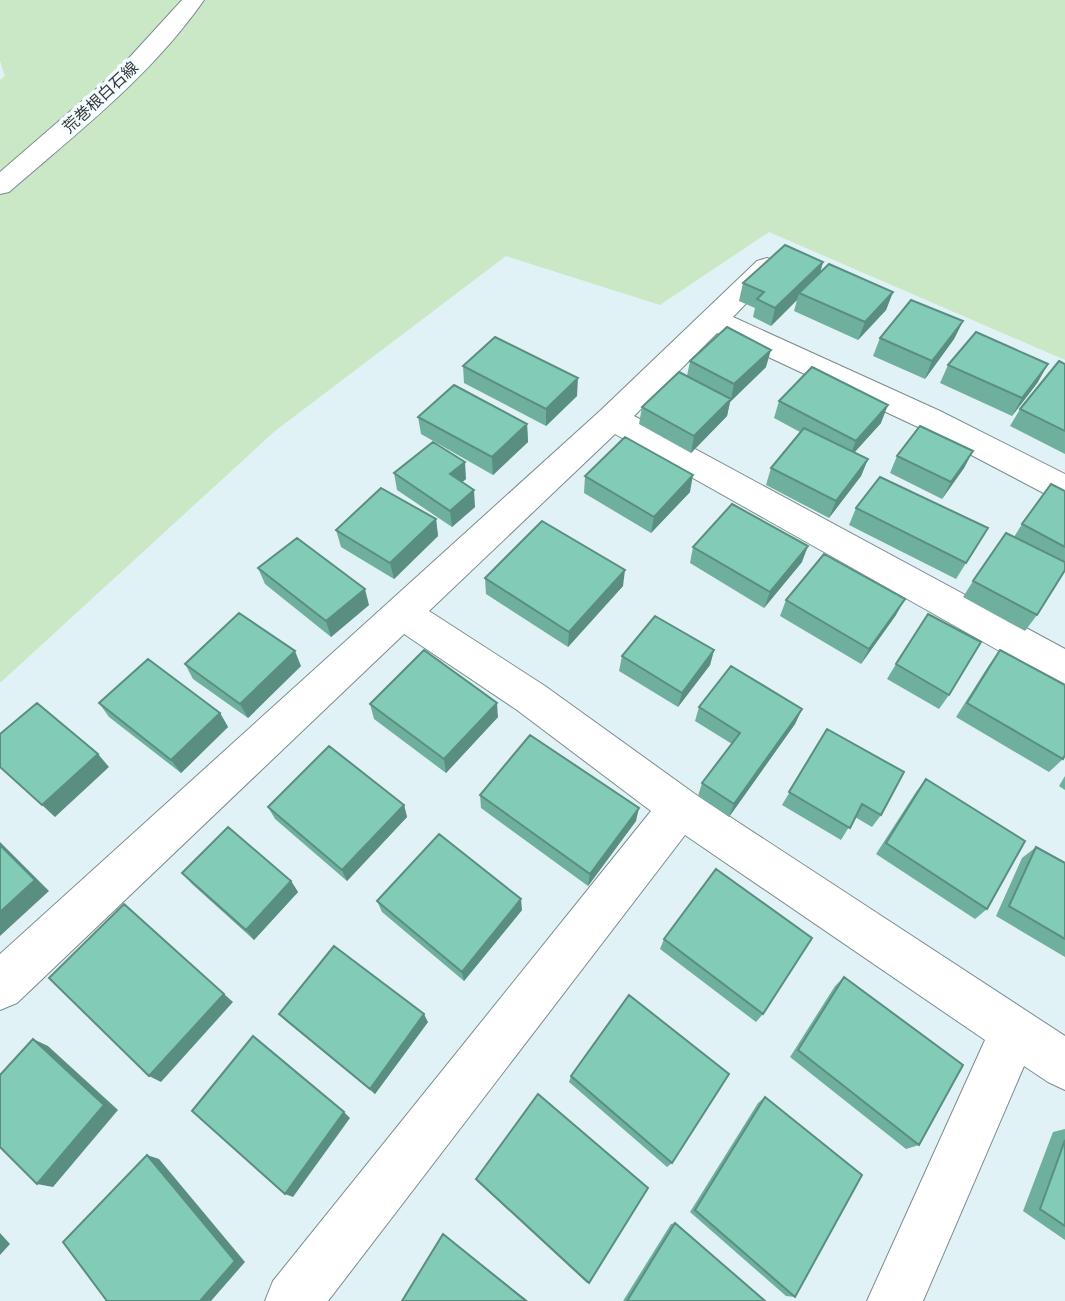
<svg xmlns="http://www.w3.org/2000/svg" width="1065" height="1301" font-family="'Roboto Condensed','Noto Sans JP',sans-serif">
<rect width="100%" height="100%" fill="#e0f2f5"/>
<path fill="#cae8c6" d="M0 0H1065V360L769 232 660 305 506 256 275 431 0 683V80L5 76 0 61Z"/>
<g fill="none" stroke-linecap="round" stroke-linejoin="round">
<g stroke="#7c8c8f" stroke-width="2">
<path id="minor" d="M182 0H204C152 75 77 133 9 192L0 194V172L118 70Z
M767 258 777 261 781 267 733 317 940 411 1065 474V502L1053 498 918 427 717 333 634 416 1065 649V685L1051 680 615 434 429 611 545 686 695 794 1065 1036V1090L1048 1082 1024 1066 923 1301H867L985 1040 685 835 328 1301H265L273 1281 651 811 517 710 404 634 17 1003 0 1010V954L601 410 757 261Z"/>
</g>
<use href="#minor" fill="#fff" fill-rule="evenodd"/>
</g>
<path fill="#6faf9d" d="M823 262 820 273 893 292 886 310 858 340 794 311 797 300 771 326 753 317 755 308 739 301 743 283Z
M963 321 954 339 925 379 873 356 880 338Z
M690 361 766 367 730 402 727 416 691 453 639 424 642 407 687 376Z
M1065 364V454L1010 426 1020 409Z
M948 365 1038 382 1012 416 940 383Z
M463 366 577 396 546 426 464 383Z
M779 401 881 423 855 452 868 459 861 476 829 518 766 485 771 468 800 432 774 418Z
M418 417 527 424 528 442 493 475 421 434Z
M973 451 964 468 942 499 890 473 897 456Z
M394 473 466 479 462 482 475 507 452 527 397 490Z
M585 476 690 492 651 533 584 493Z
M1065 491V570L1037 615 1025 631 963 597 973 581 1014 537 1022 524Z
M856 508 988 528 956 579 849 525Z
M436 519 438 536 394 579 341 547 336 530Z
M693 547 802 562 764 608 690 563Z
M258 568 369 605 331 637 265 584Z
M485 578 623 586 568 647 486 594Z
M786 600 896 615 861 664 780 616Z
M714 650 710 665 678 707 619 671 622 656Z
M1000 650 1063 759 1049 772 956 717 989 665Z
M185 664 301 666 248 718 193 679Z
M896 664 949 695 939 709 887 679Z
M99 703 220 713 228 727 181 773 109 717Z
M370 704 498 717 446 773 374 719Z
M699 707 802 709 795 724 729 817 698 796 702 783 732 744 695 721Z
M827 729 881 815 872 827 855 817 841 840 782 805Z
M1065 776V790L1059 786Z
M926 779 987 909 975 919 876 854 916 792Z
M480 795 636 821 588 886 481 808Z
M404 805 407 817 347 881 275 819 268 807Z
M1036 847 1065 863V957L996 916 1022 858Z
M182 873 291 881 298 892 254 940 192 884Z
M377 901 522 910 464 981 382 912Z
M664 939 763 1014 756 1022 660 949Z
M844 977 919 1145 906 1149 790 1057 835 986Z
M279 1014 428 1022 375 1094 287 1022Z
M571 1076 672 1163 667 1167 569 1082Z
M765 1097 795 1297 786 1296 690 1212 758 1103Z
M1065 1129V1240L1023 1211 1053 1132Z
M476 1179 589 1283H587L478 1182Z
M675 1223 765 1301H623L671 1224Z"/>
<path fill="#5a8e80" d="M823 262 818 280 799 293 797 300 771 326 775 308Z
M893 292 886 310 858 340 865 322Z
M963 321 954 339 925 379 932 361Z
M771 350 766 367 730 402 727 416 691 453 694 436 731 399 734 384Z
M1048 364 1038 382 1012 416 1022 398Z
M578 378 577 396 546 426V409Z
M888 405 881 423 849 458 856 441Z
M527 424 528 442 493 475 492 457Z
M973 451 964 468 942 499 951 482Z
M868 459 861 476 829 518 836 501Z
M465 462 466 479 452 491 450 474Z
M693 475 690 492 651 533 654 517Z
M474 490 475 507 452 527 450 511Z
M436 519 438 536 394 579 390 563Z
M808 546 802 562 764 608 770 592Z
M625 570 623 586 568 647 569 632Z
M365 589 369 605 331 637 326 621Z
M905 599 896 615 861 664 869 649Z
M714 650 710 665 678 707 682 693Z
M295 651 301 666 248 718 240 704Z
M497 703 498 717 446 773 444 759Z
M802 709 795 724 729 817 734 804Z
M220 713 228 727 181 773 171 760Z
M98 754 109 767 55 817 42 805Z
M404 805 407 817 347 881 342 870Z
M639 808 636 821 588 886 590 874Z
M0 842 49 891 0 936Z
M291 881 298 892 254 940 246 930Z
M521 899 522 910 464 981 462 972Z
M224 994 233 1002 161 1082 149 1076Z
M424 1014 428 1022 375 1094 370 1089Z
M33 1039 48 1046 118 1110 53 1187 37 1184Z
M344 1112 350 1118 293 1197 285 1194Z
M147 1155 159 1159 245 1262 211 1301H200Z
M0 1233 10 1244 0 1255Z
M443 1234 446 1236 528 1301H526Z"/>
<path fill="#81cbb7" stroke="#5a8e80" stroke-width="2" d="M785 245 823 262 775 308 757 299 764 292 743 283Z
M829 264 893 292 865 322 799 293Z
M911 300 963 321 932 361 880 338Z
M727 327 771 350 734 384 690 361Z
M976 332 1048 364 1022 398 948 365Z
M495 337 578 378 546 409 463 366Z
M1059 361 1065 364V431L1020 409Z
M812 367 888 405 856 441 779 401Z
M679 372 731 399 694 436 642 407Z
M454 385 527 424 492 457 418 417Z
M920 426 973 451 951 482 897 456Z
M804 428 868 459 836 501 771 468Z
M625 437 693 475 654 517 585 476Z
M433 442 465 462 450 474 474 490 450 511 394 473Z
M880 477 988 528 966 563 856 508Z
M1051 484 1065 491V547L1022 524Z
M381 488 436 519 390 563 336 530Z
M732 504 808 546 770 592 693 547Z
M542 521 625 570 569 632 485 578Z
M1006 533 1065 562V570L1037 615 973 581Z
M297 538 365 589 326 621 258 568Z
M824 554 905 599 869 649 786 600Z
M239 613 295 651 240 704 185 664Z
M928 614 981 642 949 695 896 664Z
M655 616 714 650 682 693 622 656Z
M424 650 497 703 444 759 370 704Z
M1000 650 1065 685V755L1063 759 967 703Z
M148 659 220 713 171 760 99 703Z
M731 666 802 709 734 804 702 783 740 733 699 707Z
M37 703 98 754 42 805 0 767V734Z
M827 729 904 772 881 815 862 804 850 828 789 792Z
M530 735 639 808 590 874 480 795Z
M329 746 404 805 342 870 268 807Z
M926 779 1025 841 987 909 886 843Z
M228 827 291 881 246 930 182 873Z
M439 834 521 899 462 972 377 901Z
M0 845 35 880 0 912Z
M1036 847 1065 863V939L1009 906Z
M716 869 812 938 763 1014 664 939Z
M124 904 224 994 149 1076 49 978Z
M334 946 424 1014 370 1089 279 1014Z
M844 977 963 1065 919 1145 798 1050Z
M629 995 729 1074 672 1163 571 1076Z
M253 1036 344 1112 285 1194 192 1111Z
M33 1039 104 1105 37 1184 0 1147V1075Z
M538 1094 648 1188 589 1283 476 1179Z
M765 1097 862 1175 795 1297 695 1210Z
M1065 1140V1226L1040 1209Z
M147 1155 235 1261 200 1301H107L63 1242Z
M675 1223 765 1301H627Z
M443 1234 526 1301H402Z"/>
<g text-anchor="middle" stroke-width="7" stroke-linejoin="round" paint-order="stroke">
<g font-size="16" fill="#313839" stroke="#f6fdfe">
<text transform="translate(100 97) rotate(-43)" y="6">荒巻根白石線</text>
</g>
</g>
</svg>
